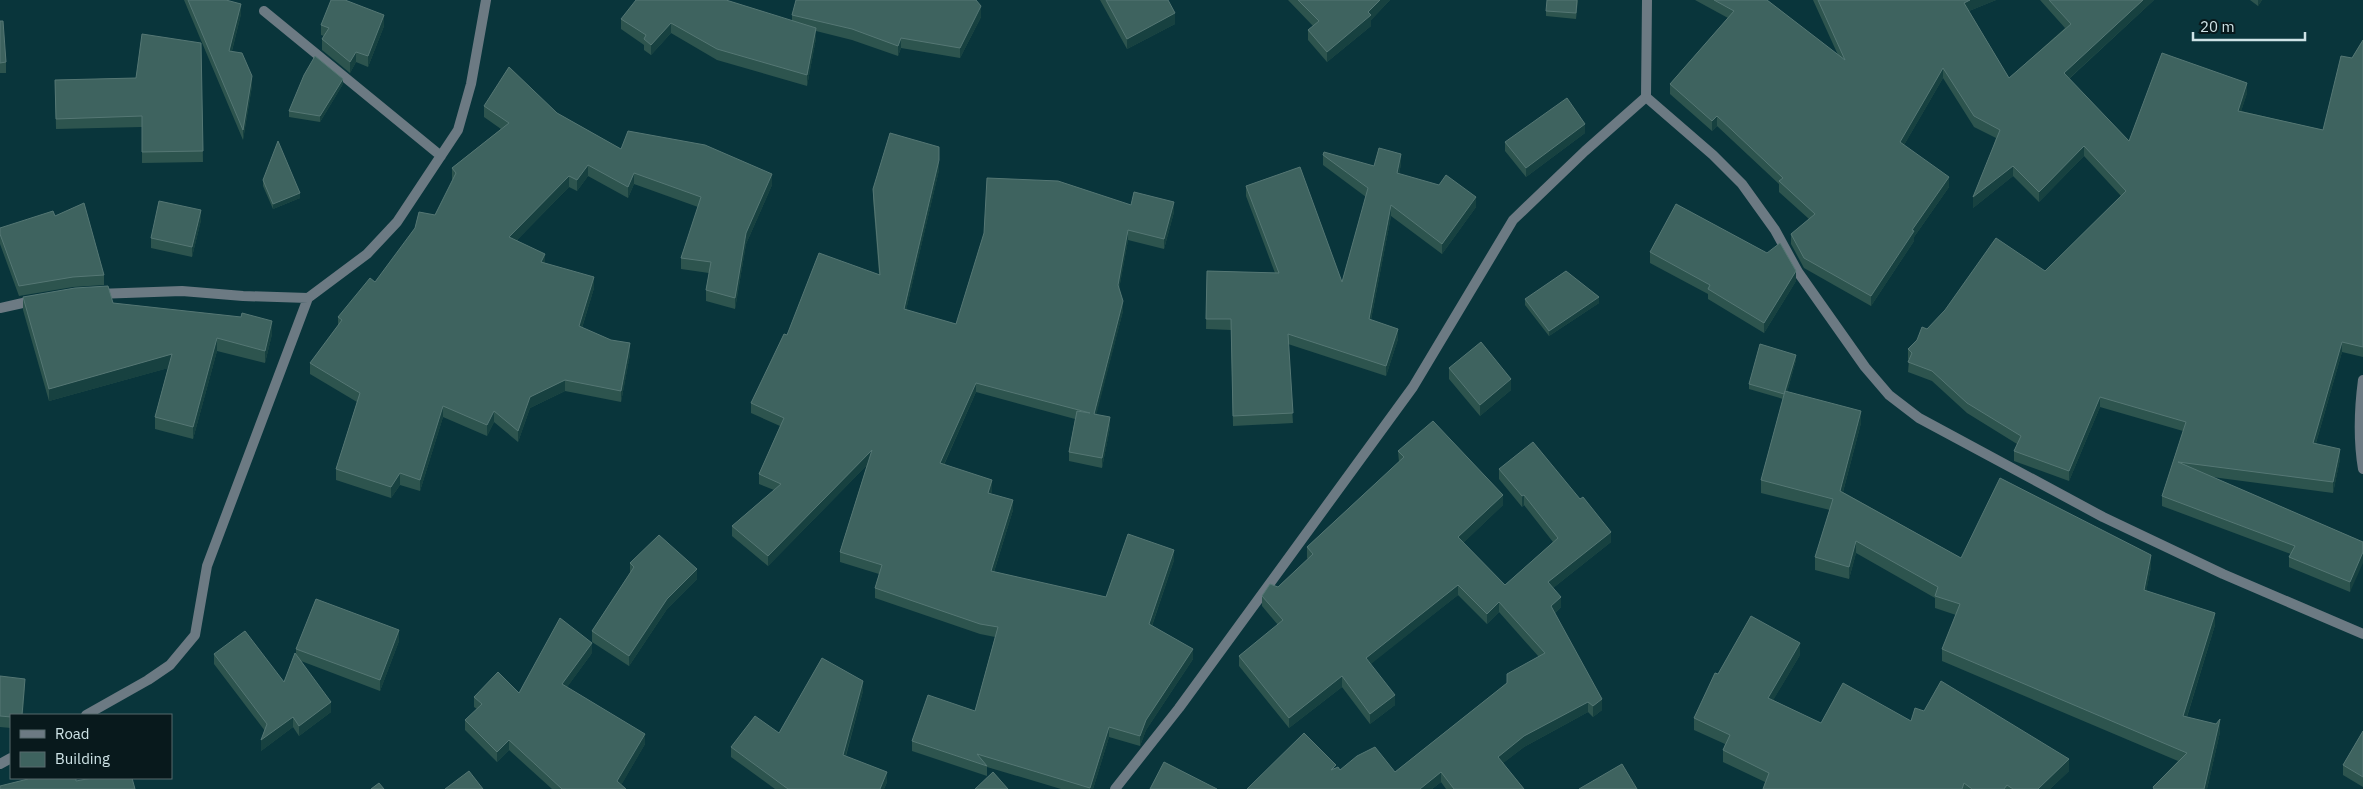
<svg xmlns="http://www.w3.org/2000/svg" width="2363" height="789" font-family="'IBM Plex Sans',sans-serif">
<rect width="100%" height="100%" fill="#09353b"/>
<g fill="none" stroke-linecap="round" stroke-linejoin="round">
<path stroke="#6c7a83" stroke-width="10" d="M264 11 441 156
M1646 97 1713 155 1742 184 1775 230 1798 272 1865 367 1889 395 1919 418 2103 517 2223 574 2363 634
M97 294 182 291 243 296 308 298
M0 308 36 300
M2363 380C2359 410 2358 439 2363 469
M86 715 148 680 170 665 195 635 207 566 308 298 367 254 397 222 458 130 471 84 486 0
M0 764 11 758
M1115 789 1179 708 1413 387 1513 220 1585 151 1646 97 1647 0"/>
</g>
<path fill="#2d544e" d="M184 0H226L241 14 232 51 252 86 243 140Z
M1100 0H1168L1175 24 1127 49Z
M1288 0H1390L1371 20V26L1327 62 1308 40V30L1313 26Z
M1578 0 1576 19 1546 16V11Z
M1695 0H1767L1838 55 1813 0H1996L1969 11 2009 78 2065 28 2040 0H2154L2069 79 2129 141 2247 93 2241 111 2323 130 2352 58 2363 40V357L2342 352 2316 443 2340 459 2333 493 2212 477 2363 542 2350 592 2289 567V557L2291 554 2162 506V496L2183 431 2100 407 2069 481 2014 461V451L2017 444 1967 413 1932 381 1908 372 1909 360 1908 359V349L1927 329 2045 271 2121 196 2084 156 2039 202 2013 176 1973 208 1996 138 1974 127 1943 78 1904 145 1949 187 1914 237V241L1871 306 1804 268 1791 244V234L1809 219 1779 192V184L1717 126 1712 131 1670 94V84L1728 18Z
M2250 0H2262L2258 6Z
M792 15 981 17 960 58 901 48 898 56 852 40 816 31V38L807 86 717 60 671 33 651 55 644 50V45L621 29V19L792 21Z
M0 21 6 62V73H0Z
M321 25 384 26 368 67 356 62 350 73 322 50V39L324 36 321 35Z
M201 43 203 162 142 163V127L56 129 55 80 136 78Z
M343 84 320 122 289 117V111Z
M484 106 557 113 621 149 772 185 746 244 735 309 706 301V290L709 273 681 269V258L698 207 634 184 628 198 588 176 577 191 569 187 517 240 545 263 594 288 582 328 630 354 621 402 565 391 530 408 518 442 494 422 487 436 443 417 420 491 400 485 391 498 336 480V469L357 402 310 374V363L338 326V317L375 282 435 215 453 180 452 179V168L501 129 484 117Z
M1585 133 1526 177 1505 151V142Z
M1323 155 1374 166 1401 164 1399 174 1476 207 1442 254 1391 216 1371 320 1398 339 1386 376 1288 344 1293 423 1233 426 1231 330 1206 329 1207 271 1275 273 1246 196V186L1342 282 1366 197 1323 165Z
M939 170 906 310 956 324 1131 205 1174 212 1164 249 1128 240 1119 289 1123 311 1096 414 1110 427 1102 468 1069 461V452L1075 419 976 392 944 465 992 490 991 494 1013 510 994 572 1106 597 1174 560 1152 626 1193 659 1146 730 1140 746 1109 737 1093 789H1061L987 767V776L912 751V741L975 711 995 637 980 634 875 598V588L879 574 840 562V552L867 465 768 566 732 536V526L774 490 759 484V474L780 426 751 413V403L787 335 879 274 873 199V189Z
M263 180 300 198 273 209 263 186Z
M55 216 104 275V285L73 287 19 296 0 244V228Z
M201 220 192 257 151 248V238Z
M1650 252 1796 281 1764 333 1708 299V294L1650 263Z
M23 297 113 303 272 334 265 363 217 351 193 439 155 429V417L168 368 49 401 23 310Z
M1525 299 1599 303 1549 336 1525 305Z
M1796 360 1787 392 1861 423 1843 492 1961 558 2151 567 2146 591 2215 625 2187 717 2220 732 2207 789H2153V787L2178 761 1942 661V649L1956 615 1935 608V598L1856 553 1849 579 1815 570V557L1830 510 1761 493V480L1783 399 1749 389V384Z
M1449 368 1511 390 1480 416 1449 379Z
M1398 451 1503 505 1463 543 1505 585 1553 542 1524 505 1522 507 1499 479V469L1611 542 1553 588 1561 607 1555 613 1602 710 1593 717 1588 712 1524 747 1503 763 1524 789H1446L1441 782 1432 789H1247L1336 768 1340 770 1395 772 1507 683 1539 657 1499 612 1487 624 1458 595 1370 664 1395 705 1370 724 1342 687 1289 728 1239 666V656L1278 625 1262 606V596L1278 587 1308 559 1307 558V547L1399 462Z
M630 563 697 579 667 609 629 666 592 642V631L630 573Z
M399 641 380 691 301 661 331 712 299 736 293 727 261 751 265 731 214 664V654L284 682 296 655V649Z
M592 653 567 687 645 744 621 785 626 789H552L509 750 497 762 465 730V720L477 709 474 707V697L519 693Z
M1800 655 1773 700 1821 723 1911 721 2069 771 2050 789H1763L1765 782 1723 762V750L1725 744 1694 730V718L1718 674Z
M0 676 25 689 11 715V728L0 727Z
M863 691 846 756 887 782 884 789H775L731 757V747L779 733Z
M2363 731V787L2343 775V765Z"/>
<path fill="#174140" d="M1380 0H1390L1371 20V26L1327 62V52Z
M1970 0H1996L1964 13V3Z
M2143 0H2154L2064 83V73Z
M2258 0H2262L2258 6Z
M241 4V14L229 62V51Z
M981 6V17L960 58V48Z
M1175 13V24L1127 49V39Z
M384 15V26L368 67V56Z
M671 23V33L651 55V45Z
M816 28V38L807 86V75Z
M901 38V48L898 56V46Z
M356 52V62L350 73V62Z
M1943 68V78L1900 152V142Z
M252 76V86L243 140V130Z
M343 79V84L320 122V116Z
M2247 83V93L2238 121V111Z
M1717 116V126L1712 131V121Z
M1585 124V133L1526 177V168Z
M2084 146V156L2039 202V192Z
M1401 154V164L1397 183V173Z
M939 160V170L904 319V309Z
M588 165V176L577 191V180Z
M2013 166V176L1973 208V197Z
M634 173V184L628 198V187Z
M772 174V185L746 244 735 309V298L746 233Z
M569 176V187L509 248V237Z
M1949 177V187L1914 237V241L1871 306V296L1912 230Z
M300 193V198L273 209V204Z
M1476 197V207L1442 254V244Z
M1174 202V212L1164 249V239Z
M1391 205V216L1369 329V319Z
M201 210V220L192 257V247Z
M1128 230V240L1118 295V285Z
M545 254V265L541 262Z
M1796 271V281L1764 333V323Z
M594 277V288L579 337V326Z
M1599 297V303L1549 336V331Z
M1123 301V311L1094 424V414Z
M272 321V334L265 363V351Z
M1398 329V339L1386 376V366Z
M217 338V351L193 439V427Z
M2342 342V352L2313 453V443Z
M630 343V354L621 402V391Z
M172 354V367L49 401V389Z
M1796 355V360L1785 400V394Z
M1511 379V390L1480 416V405Z
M565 380V391L530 408 518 442V431L530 397Z
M976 383V392L940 473V463Z
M2100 397V407L2069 481V471Z
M443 406V417L420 491V480Z
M494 411V422L487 436V425Z
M1861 411V423L1840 503V491Z
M1110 417V427L1102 468V458Z
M2340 449V459L2333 493V482Z
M872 450V460L768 566V556Z
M400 473V485L391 498V487Z
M992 480V490L988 503V493Z
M1503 495V505L1458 548V537Z
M1524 495V505L1522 507V496Z
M1013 500V510L991 581V571Z
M1611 532V542L1548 592V582Z
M1856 541V553L1849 579V567Z
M1174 550V560L1149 634V624Z
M2363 552V563L2350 592V582Z
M2151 555V567L2144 603V590Z
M697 569V579L667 609 629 666V656L667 599Z
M1458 585V595L1366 668V658Z
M1561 597V607L1551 616V606Z
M1499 602V612L1487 624V614Z
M2215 613V625L2183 729V716Z
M399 630V641L380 691V680Z
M592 643V653L562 694V684Z
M1800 643V655L1768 709V698Z
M1193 649V659L1146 730 1140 746V736L1146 720Z
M1342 676V687L1289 728V718Z
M25 679V689L23 715H22Z
M863 681V691L843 765V755Z
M1395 695V705L1370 724V714Z
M1602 699V710L1593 717V706Z
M331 702V712L299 736V726Z
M1588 702V712L1524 747 1498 767V757L1524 736Z
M293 717V727L261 751V740Z
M2220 719V732L2207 789H2204Z
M1109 727V737L1093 789H1090Z
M645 734V744L619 789 617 781Z
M509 740V750L497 762V752Z
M2069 759V771L2050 789H2038Z
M887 772V782L884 789H880Z
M1441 772V782L1432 789H1420Z"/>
<path fill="#3e635f" stroke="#557774" d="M188 0H226L241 4 229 51 242 53 252 76 243 130Z
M331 0H345L384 15 368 56 356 52 350 62 322 39 329 28 321 25Z
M636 0H726L816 28 807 75 717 49 671 23 651 45 644 39 646 35 621 19Z
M796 0H976L981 6 960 48 901 38 898 46 852 29 792 15Z
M1106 0H1168L1175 13 1127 39Z
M1298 0H1380L1368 12 1371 15 1327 52 1308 30 1319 21Z
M1547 0H1577L1576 13 1546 11Z
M1714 0H1767L1845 60 1818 0H1970L1964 3 2009 78 2071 24 2049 0H2143L2064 73 2129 141 2162 53 2247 83 2238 111 2323 130 2341 56 2352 58 2363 40V347L2342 342 2313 443 2340 449 2333 482 2178 462 2363 542V552L2350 582 2289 557 2295 546 2162 496 2186 422 2100 397 2069 471 2014 451 2021 436 1967 403 1932 371 1908 362 1912 353 1908 349 1917 340 1922 327 1927 329 1945 310 1996 238 2045 271 2126 191 2084 146 2039 192 2013 166 1973 197 2000 130 1974 116 1943 68 1900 142 1949 177 1912 230 1914 231 1871 296 1804 258 1791 234 1815 214 1779 181 1783 178 1717 116 1712 121 1670 84 1734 11Z
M0 21H3L6 62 0 63Z
M142 34 201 43 203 151 142 152V116L56 119 55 80 136 78Z
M315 56 343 79 320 116 289 111 304 75Z
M509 67 557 113 621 149 628 131 705 145 772 174 746 233 735 298 706 290 711 262 681 258 701 197 634 173 628 187 588 165 577 180 569 176 509 237 545 254 541 262 594 277 579 326 611 340 630 343 621 391 565 380 530 397 518 431 494 411 487 425 443 406 420 480 400 473 391 487 336 469 360 393 310 363 342 320 338 317 370 278 375 282 415 228 419 212 435 215 456 173 452 168 509 123 484 106Z
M1567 98 1585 124 1526 168 1505 142Z
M890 133 939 147V160L904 309 956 324 984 233 987 178 1058 181 1131 205 1134 192 1174 202 1164 239 1128 230 1118 285 1123 301 1094 414 1110 417 1102 458 1069 452 1077 411 1090 413 976 383 940 463 992 480 988 493 1013 500 991 571 1106 597 1128 534 1174 550 1149 624 1193 649 1146 720 1140 736 1109 727 1090 788 977 754 987 766 912 741 928 695 975 711 998 627 980 624 875 588 882 565 840 552 872 450 768 556 732 526 781 484 759 474 784 418 751 403 784 334 787 335 819 253 880 275 873 189Z
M278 141 300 193 273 204 263 180Z
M1379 148 1401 154 1397 173 1439 185 1446 175 1476 197 1442 244 1391 205 1369 319 1398 329 1386 366 1288 334 1293 413 1233 416 1231 319H1206L1207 271 1279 273 1246 186 1300 167 1342 282 1368 188 1323 155 1324 152 1374 166Z
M159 201 201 210 192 247 151 238Z
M84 203 104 275 73 277 19 286 0 234V228L53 211 55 216Z
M1676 204 1767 253 1780 243 1796 271 1764 323 1708 289 1710 285 1650 252Z
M1566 271 1599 297 1549 331 1525 299Z
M108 286 113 303 241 317 242 313 272 321 265 351 217 338 193 427 155 417 172 354 49 389 23 297 75 288Z
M1481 342 1511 379 1480 405 1449 368Z
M1760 344 1796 355 1784 394 1749 384Z
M1785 391 1861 411 1840 491 1961 558 2000 478 2151 555 2144 590 2215 613 2183 716 2216 724 2220 719 2204 789H2154L2153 787 2187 753 1942 649 1960 604 1935 596 1938 587 1856 541 1849 567 1815 557 1833 499 1761 480Z
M1433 421 1503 495 1458 537 1505 585 1558 538 1524 495 1522 496 1499 469 1533 442 1580 499 1583 497 1611 532 1548 582 1561 597 1551 606 1602 699 1593 706 1588 702 1524 736 1498 757 1524 789H1454L1441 772 1420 789H1247L1304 733 1336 765 1331 770 1338 767 1340 770 1357 756 1375 747 1395 772 1507 683V674L1545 653 1499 602 1487 614 1458 585 1366 658 1395 695 1370 714 1342 676 1289 718 1239 656 1283 620 1262 596 1270 584 1278 587 1313 554 1307 547 1404 457 1398 451Z
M659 535 697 569 667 599 629 656 592 631 634 567 630 563Z
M316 599 399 630 380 680 296 649Z
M1751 616 1800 643 1768 698 1821 723 1843 683 1911 721 1915 708 1924 711 1941 681 2069 759 2038 789H2013L2007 785 2004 789H1972L1964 783 1962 789H1763L1769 773 1723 750 1730 735 1694 718 1715 673 1718 674Z
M560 618 592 643 562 684 645 734 617 781 626 789H562L509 740 497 752 465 720 482 704 474 697 498 672 519 693Z
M245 631 284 682 295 653 331 702 299 726 293 717 261 740 267 724 214 654Z
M822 658 863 681 843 755 887 772 880 789H788L731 747 755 716 779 733Z
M0 676 25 679 22 715H11V717L0 716Z
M2363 731V777L2343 765Z
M1164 762 1217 789H1150Z
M1622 764 1637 789H1579Z
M469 771 483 789H445Z
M993 772 1008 789H975Z
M28 778H76V781L92 778H132L135 789H0V786L28 779Z
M379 783 384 789H371Z"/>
<rect x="10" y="714" width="162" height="65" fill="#08191c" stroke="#576a6d"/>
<rect x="20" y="730" width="25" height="8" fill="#6c7a83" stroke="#576a6d"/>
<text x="55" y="739" font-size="15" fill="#cee3e6">Road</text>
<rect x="20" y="752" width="25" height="15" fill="#3e635f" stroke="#576a6d"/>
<text x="55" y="764" font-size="15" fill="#cee3e6">Building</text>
<path d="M2193 32v8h112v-8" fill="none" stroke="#cee3e6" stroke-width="2.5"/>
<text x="2200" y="32" font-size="15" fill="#cee3e6" stroke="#08191c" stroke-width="4" paint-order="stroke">20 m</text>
</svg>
